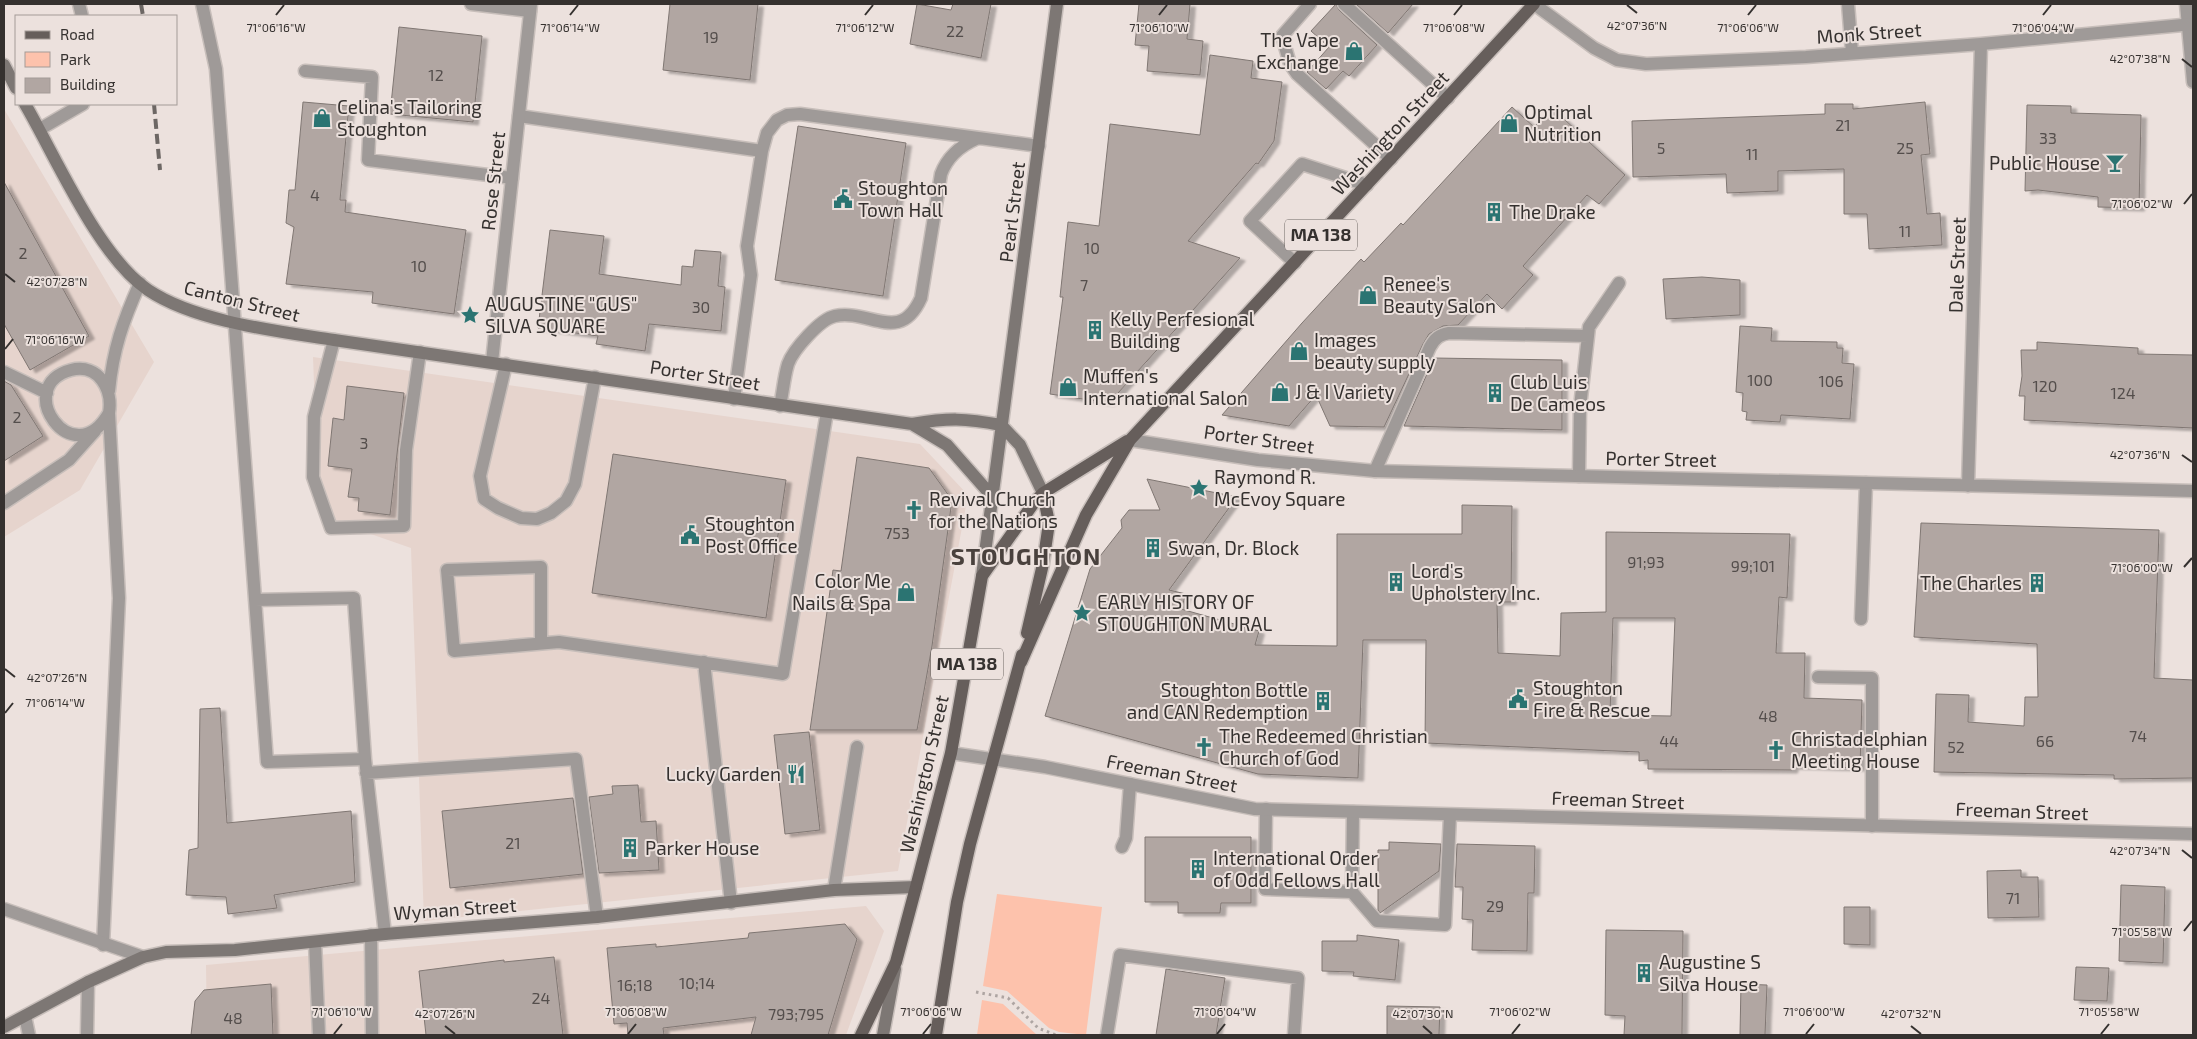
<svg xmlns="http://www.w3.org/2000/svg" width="2197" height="1039" font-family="'Exo 2',sans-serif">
<defs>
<filter id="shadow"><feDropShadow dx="5.5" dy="3" stdDeviation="1" flood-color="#0004"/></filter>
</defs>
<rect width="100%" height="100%" fill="#ece1dd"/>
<path fill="#e6d4cd" d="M4 109 154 362 80 490 4 537Z
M313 357 920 444 968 495 898 871 424 921 411 548 319 516Z
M866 906 884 931 846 1035H207L206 965Z"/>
<path fill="#fdc2ac" d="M997 894 1102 907 1086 1035 1059 1032 1049 1028 1007 991 983 986Z
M982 1000 1003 1004 1037 1035H977Z"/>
<path fill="#b1a6a2" stroke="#807773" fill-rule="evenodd" filter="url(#shadow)" d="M670 4H758L750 80 663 70Z
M917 4 951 10 953 4H991L981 58 910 44Z
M1139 4H1190L1187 39 1203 41 1200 75 1147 71 1149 46 1135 45Z
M1336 4 1339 10 1377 45 1349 76 1343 71 1326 89 1307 72 1329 47 1311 31Z
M1356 4H1413L1388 33Z
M399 27 482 36 473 122 390 114Z
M1210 55 1253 61 1251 78 1282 82 1274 141 1258 164 1256 163 1188 241 1240 258 1109 403 1050 394 1063 297H1060L1068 222 1099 226 1110 124 1200 135Z
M303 102 349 106 340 200H346L345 212 466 230 454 314 372 303 373 292 286 284 294 227 286 223 289 190H295Z
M1925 102 1930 154 1921 155 1927 214 1940 213 1942 245 1869 249 1867 214H1844V169L1778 171V191L1727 193 1726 174 1633 177 1632 121 1825 114V104H1853V109Z
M2027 105 2071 106V113L2141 115 2139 208 2098 207V197L2038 190 2025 191Z
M1512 107 1534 127 1552 108 1625 175 1599 204 1587 195 1523 266 1533 275 1502 309 1487 294 1458 325 1443 326 1429 334 1423 344 1384 427 1330 426 1316 395 1289 426 1222 415 1302 323 1361 259 1364 262 1401 223 1403 225Z
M798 126 906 143 883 296 775 280Z
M4 182 89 336 30 370 4 324Z
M550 230 604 236 599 274 681 285 682 266 693 267 695 250 721 252 718 286 725 287 721 331 649 324 645 351 596 344 598 336 538 328Z
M1702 277 1740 280V315L1666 319 1663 279Z
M1740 326 1772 328 1771 341 1837 342V348H1843L1842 363 1854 364 1850 419 1781 415 1780 422 1746 420 1747 412 1742 411 1743 393 1736 392Z
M2037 342 2138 348V354L2193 355V428L2024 420 2025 396H2019L2022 376 2021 350H2037Z
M1434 358 1562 360V430L1404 426Z
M4 381 11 385 43 436 4 461Z
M347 386 404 393 390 515 358 511 359 498 348 497 352 469 328 466 333 418 344 420Z
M613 454 786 480 766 618 592 593Z
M857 457 929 468 952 500 932 646 917 730H810L833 570 841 571Z
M1147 479 1237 497 1169 590 1186 594 1181 609 1259 631 1255 645 1337 646V534H1462V505L1512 506 1511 602H1497L1498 653 1560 656 1561 613 1606 612V532L1790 534 1787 598 1779 597 1776 653H1805L1804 698 1862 700 1860 768 1793 766 1792 770 1648 769V760L1639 761V752L1425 743 1426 640H1363L1358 778 1258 774 1045 716 1090 569 1122 528 1121 520 1129 510H1160ZM1613 618H1675L1671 716 1610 715Z
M1921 523 2159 530 2154 678 2193 680V778L2114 779V775L1934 772 1936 694 1969 695 1968 722 2024 726 2025 697H2038L2037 644 1914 637Z
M220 708 227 823 351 811 355 882 274 895 277 908 228 914 226 897 186 895 189 850 198 848 200 709Z
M809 732 820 830 785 834 774 735Z
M638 785 641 822 656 821 659 870 599 873 589 797 613 794 612 786Z
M573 798 583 874 450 888 442 811Z
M1145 837H1251V903H1221L1220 913H1178V902H1145Z
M1389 842 1441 844 1439 871 1380 913 1378 910V850H1389Z
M1457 844 1535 846 1534 893H1528L1527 951 1472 950 1473 920 1462 919 1463 887H1455Z
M2021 870V877H2038L2039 917 1988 918 1987 871Z
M2121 885 2165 887 2163 963 2119 961Z
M1844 907H1870V945L1844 944Z
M845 924 857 939 828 1035H751L756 1017 663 1028 664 1035H628L627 1023 614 1024 607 948 656 944V947L748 938 749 933Z
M1606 930 1683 931 1682 1035H1624L1625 1016 1605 1015Z
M1357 935 1399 940 1395 980 1353 976 1354 972 1322 971V941H1357Z
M554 957 563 1035H426L419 971 504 960V962Z
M2076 967 2109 968 2107 1001 2074 1000Z
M1166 969 1225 978 1216 1035H1156Z
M271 984 273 1035H191L195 1001 204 990Z
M1741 984 1767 985 1765 1035H1740Z
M1387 1006 1440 1007 1439 1035H1387Z"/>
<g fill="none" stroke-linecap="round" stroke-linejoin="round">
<g stroke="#c7beba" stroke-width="15">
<path id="lane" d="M79 4 82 16
M202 4 216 69 267 762 365 759 385 934
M471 4 530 11
M1310 4 1282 36 1290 64 1297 74 1391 159
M1344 4 1448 98
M1848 4 1852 53
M2186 4 2193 82
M305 71 372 77 368 160 512 178
M519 116 762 151
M40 129 83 104
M1295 263 1250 221 1302 164 1367 185
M334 340 314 417 313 477 331 528 404 526 406 450 420 352
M506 364 480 476 484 499 498 508 521 518 537 519 551 513 566 501 575 484 595 377
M4 372 47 393
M109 391C113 349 123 321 140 283
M734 399 751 275 747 246 762 151 767 133 777 120 787 115 800 114 1039 146
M780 406C783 392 784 377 788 364 793 350 820 319 835 316 870 309 900 345 921 298L941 174C947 158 960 146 976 139
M1375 471 1430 347C1435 338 1439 335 1449 333L1588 336
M1579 476 1580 407 1589 327 1619 283
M4 503 69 460 95 431
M255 600 354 598 365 759
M1861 619 1866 483
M541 643V567L447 570 454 651 559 642 783 674 827 412
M704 662 731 903
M1818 677 1872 678V826
M366 773 576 759 597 917
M1266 809 1265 889 1352 892 1377 921 1445 925 1450 815
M1122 847 1126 838 1130 784
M834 890 857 747
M1352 892 1353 812
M371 935 372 1035
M315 942 319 1035
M103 945 119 598 109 413C113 390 99 363 71 370 11 386 73 476 109 413
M87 1035 88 982
M1107 1035 1120 955 1298 978 1294 1035"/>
</g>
<g stroke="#c7beba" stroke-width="15">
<path id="street" d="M1534 4 1594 48 1617 60 1646 64 1806 57 1981 44 2193 24
M492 362 531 4
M1130 440 1258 460 1375 471 2193 491
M1968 486 1981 44
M951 753 1045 767 1255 809 2193 834
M4 909 143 957
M25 1016 29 1035"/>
</g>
<g stroke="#c7beba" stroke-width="15">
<path id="secondary" d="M4 65 16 88
M25 104C56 157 98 256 148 290 196 322 277 331 334 340L912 424C948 418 965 418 1001 425
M912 424 947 445 991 495
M1001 425 1020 445 1043 493
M982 576 1057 4
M4 1027 88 982 143 957 166 952 235 950 385 934 597 917 834 890 916 887
M883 1035 895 969"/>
</g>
<g stroke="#c7beba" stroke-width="15">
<path id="primary" d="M1027 633 1043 564 1049 523 1043 493
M1021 662 1086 515 1130 440 1534 4
M861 1035 896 962 916 887 951 753 982 576 1033 504 1043 493 1127 441
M936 1035 957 902 970 844 1022 655"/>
</g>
<path stroke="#aea5a2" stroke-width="3" stroke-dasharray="2.5 4" stroke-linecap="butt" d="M976 992 1008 998 1038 1028 1056 1035"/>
<use href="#lane" stroke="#9f9a98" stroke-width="12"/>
<use href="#street" stroke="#9f9a98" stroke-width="12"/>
<use href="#secondary" stroke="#7d7774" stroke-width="12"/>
<use href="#primary" stroke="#665e5b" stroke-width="12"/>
<path stroke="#6d6764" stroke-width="4" stroke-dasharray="10 5" stroke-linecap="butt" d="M141 4 143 16
M154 104 160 170"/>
</g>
<path fill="none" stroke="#35312f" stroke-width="2" d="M1627 5 1637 13M276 15 284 5M570 15 578 5M865 15 873 5M1159 15 1167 5M1454 15 1462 5M1748 15 1756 5M2043 15 2051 5M2182 59 2192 67M2184 204 2192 194M5 274 15 282M5 349 13 339M2182 455 2192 462M2184 567 2192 558M5 669 15 677M5 713 13 703M2182 850 2192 858M2184 931 2192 921M445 1026 455 1034M1423 1026 1432 1034M1911 1026 1921 1034M334 1034 342 1024M628 1034 636 1024M923 1034 931 1024M1217 1034 1225 1024M1512 1034 1520 1024M1806 1034 1814 1024M2101 1034 2109 1024"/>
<defs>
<g id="shop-bare" transform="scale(1.5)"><path d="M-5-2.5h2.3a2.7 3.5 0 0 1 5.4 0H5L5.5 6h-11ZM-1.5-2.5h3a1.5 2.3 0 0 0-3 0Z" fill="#2b7472" stroke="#ece1dd" stroke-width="2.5" paint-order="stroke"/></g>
<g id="bar-bare" transform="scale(1.5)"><path d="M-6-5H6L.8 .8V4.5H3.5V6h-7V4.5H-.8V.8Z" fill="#2b7472" stroke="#ece1dd" stroke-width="2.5" paint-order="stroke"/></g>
<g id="civic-bare" transform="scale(1.5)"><path d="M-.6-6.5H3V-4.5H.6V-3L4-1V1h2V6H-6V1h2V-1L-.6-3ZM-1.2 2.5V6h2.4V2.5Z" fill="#2b7472" stroke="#ece1dd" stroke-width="2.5" paint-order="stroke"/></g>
<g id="building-bare" transform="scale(1.5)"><path d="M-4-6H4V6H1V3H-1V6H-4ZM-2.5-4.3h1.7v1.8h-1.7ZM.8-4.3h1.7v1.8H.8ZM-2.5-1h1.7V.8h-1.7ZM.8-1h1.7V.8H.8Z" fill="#2b7472" stroke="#ece1dd" stroke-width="2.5" paint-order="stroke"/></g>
<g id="sight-bare" transform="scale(1.5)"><path d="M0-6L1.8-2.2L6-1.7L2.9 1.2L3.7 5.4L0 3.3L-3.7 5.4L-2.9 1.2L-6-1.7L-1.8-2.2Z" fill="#2b7472" stroke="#ece1dd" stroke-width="2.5" paint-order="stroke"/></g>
<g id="church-bare" transform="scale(1.5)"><path d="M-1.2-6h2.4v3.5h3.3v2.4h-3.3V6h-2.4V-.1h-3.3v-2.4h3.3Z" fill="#2b7472" stroke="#ece1dd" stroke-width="2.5" paint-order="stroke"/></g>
<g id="restaurant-bare" transform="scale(1.5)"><path d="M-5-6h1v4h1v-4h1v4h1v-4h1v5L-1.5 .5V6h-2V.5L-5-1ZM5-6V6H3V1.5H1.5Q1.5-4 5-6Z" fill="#2b7472" stroke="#ece1dd" stroke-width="2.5" paint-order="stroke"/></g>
</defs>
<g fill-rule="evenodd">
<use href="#shop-bare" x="1354" y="51"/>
<use href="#shop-bare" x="322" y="118"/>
<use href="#shop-bare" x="1509" y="123"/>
<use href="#bar-bare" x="2115" y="163"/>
<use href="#civic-bare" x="843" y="199"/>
<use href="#building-bare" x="1494" y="212"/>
<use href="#shop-bare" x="1368" y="295"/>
<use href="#sight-bare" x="470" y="315"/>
<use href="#building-bare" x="1095" y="330"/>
<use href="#shop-bare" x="1299" y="351"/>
<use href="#shop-bare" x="1068" y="387"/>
<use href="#shop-bare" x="1280" y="392"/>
<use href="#building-bare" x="1495" y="393"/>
<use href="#sight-bare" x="1199" y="488"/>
<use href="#church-bare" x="914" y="510"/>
<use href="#civic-bare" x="690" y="535"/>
<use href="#building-bare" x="1153" y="548"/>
<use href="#building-bare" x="1396" y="582"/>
<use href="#building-bare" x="2037" y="583"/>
<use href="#shop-bare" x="906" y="592"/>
<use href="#sight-bare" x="1082" y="613"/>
<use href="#civic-bare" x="1518" y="699"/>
<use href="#building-bare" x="1323" y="701"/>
<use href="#church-bare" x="1204" y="747"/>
<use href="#church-bare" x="1776" y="750"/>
<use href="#restaurant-bare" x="796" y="774"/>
<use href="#building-bare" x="630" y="848"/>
<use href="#building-bare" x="1198" y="869"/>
<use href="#building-bare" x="1644" y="973"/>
</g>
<g text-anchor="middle" stroke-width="4" stroke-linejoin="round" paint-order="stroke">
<g font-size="16" fill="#544e4c">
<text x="955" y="37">22</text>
<text x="711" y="43">19</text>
<text x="436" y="81">12</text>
<text x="1843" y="131">21</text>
<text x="2048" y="144">33</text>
<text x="1661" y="154">5</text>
<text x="1905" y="154">25</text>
<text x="1752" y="160">11</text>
<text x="315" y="201">4</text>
<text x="1905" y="237">11</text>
<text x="1092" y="254">10</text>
<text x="23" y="259">2</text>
<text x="419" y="272">10</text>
<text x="1084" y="291">7</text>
<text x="701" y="313">30</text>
<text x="1760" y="386">100</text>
<text x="1831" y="387">106</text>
<text x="2045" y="392">120</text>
<text x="2123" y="399">124</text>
<text x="17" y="423">2</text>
<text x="364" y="449">3</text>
<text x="897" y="539">753</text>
<text x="1646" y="568">91;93</text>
<text x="1753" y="572">99;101</text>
<text x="1768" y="722">48</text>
<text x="2138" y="742">74</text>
<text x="1669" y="747">44</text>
<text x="2045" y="747">66</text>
<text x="1956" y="753">52</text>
<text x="513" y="849">21</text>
<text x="2013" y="904">71</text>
<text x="1495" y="912">29</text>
<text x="697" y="989">10;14</text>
<text x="635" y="991">16;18</text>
<text x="541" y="1004">24</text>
<text x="796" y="1020">793;795</text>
<text x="233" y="1024">48</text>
</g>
<g fill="#ece1dd" stroke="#6c6663" stroke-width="1">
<rect x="1285" y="219.5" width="72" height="31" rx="4"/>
<rect x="931" y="648.5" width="72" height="31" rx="4"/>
</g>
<g font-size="18" font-weight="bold" fill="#35312f">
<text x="1321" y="241">MA 138</text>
<text x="967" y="670">MA 138</text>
</g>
<g font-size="19" fill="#35312f" stroke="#ece1dd">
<text transform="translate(1869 33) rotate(-4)" y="7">Monk Street</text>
<text transform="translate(1390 133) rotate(-47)" y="7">Washington Street</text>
<text transform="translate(493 181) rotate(-84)" y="7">Rose Street</text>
<text transform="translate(1012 212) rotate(-83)" y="7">Pearl Street</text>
<text transform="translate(1957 265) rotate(-88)" y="7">Dale Street</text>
<text transform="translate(242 301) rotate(14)" y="7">Canton Street</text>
<text transform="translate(705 375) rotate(9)" y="7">Porter Street</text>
<text transform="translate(1259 439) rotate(8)" y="7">Porter Street</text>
<text transform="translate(1661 459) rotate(1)" y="7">Porter Street</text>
<text transform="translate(1172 773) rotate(11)" y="7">Freeman Street</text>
<text transform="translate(924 774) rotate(-77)" y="7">Washington Street</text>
<text transform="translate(1618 800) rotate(2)" y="7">Freeman Street</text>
<text transform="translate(2022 811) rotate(2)" y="7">Freeman Street</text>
<text transform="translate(455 909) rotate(-4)" y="7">Wyman Street</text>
</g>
<g font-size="19" fill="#35312f" stroke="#ece1dd" text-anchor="start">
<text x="1339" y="47" text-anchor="end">The Vape<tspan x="1339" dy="22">Exchange</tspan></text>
<text x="337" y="114">Celina's Tailoring<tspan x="337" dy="22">Stoughton</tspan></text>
<text x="1524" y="119">Optimal<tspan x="1524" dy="22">Nutrition</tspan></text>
<text x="2100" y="170" text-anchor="end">Public House</text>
<text x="858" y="195">Stoughton<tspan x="858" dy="22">Town Hall</tspan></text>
<text x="1509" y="219">The Drake</text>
<text x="1383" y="291">Renee's<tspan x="1383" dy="22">Beauty Salon</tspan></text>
<text x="485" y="311">AUGUSTINE "GUS"<tspan x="485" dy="22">SILVA SQUARE</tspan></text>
<text x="1110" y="326">Kelly Perfesional<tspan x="1110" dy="22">Building</tspan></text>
<text x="1314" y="347">Images<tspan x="1314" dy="22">beauty supply</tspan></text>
<text x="1083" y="383">Muffen's<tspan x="1083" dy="22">International Salon</tspan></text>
<text x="1510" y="389">Club Luis<tspan x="1510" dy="22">De Cameos</tspan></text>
<text x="1295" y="399">J &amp; I Variety</text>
<text x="1214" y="484">Raymond R.<tspan x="1214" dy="22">McEvoy Square</tspan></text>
<text x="929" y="506">Revival Church<tspan x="929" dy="22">for the Nations</tspan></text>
<text x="705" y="531">Stoughton<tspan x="705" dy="22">Post Office</tspan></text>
<text x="1168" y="555">Swan, Dr. Block</text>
<text x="1411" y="578">Lord's<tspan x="1411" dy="22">Upholstery Inc.</tspan></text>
<text x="891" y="588" text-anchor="end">Color Me<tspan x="891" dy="22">Nails &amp; Spa</tspan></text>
<text x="2022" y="590" text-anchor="end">The Charles</text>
<text x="1097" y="609">EARLY HISTORY OF<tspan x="1097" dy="22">STOUGHTON MURAL</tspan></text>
<text x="1533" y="695">Stoughton<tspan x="1533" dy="22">Fire &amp; Rescue</tspan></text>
<text x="1308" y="697" text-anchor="end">Stoughton Bottle<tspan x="1308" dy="22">and CAN Redemption</tspan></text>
<text x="1219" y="743">The Redeemed Christian<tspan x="1219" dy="22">Church of God</tspan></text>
<text x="1791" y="746">Christadelphian<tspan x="1791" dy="22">Meeting House</tspan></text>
<text x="781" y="781" text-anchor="end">Lucky Garden</text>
<text x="645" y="855">Parker House</text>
<text x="1213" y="865">International Order<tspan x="1213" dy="22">of Odd Fellows Hall</tspan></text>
<text x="1659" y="969">Augustine S<tspan x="1659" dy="22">Silva House</tspan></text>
</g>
<g font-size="24" font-weight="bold" letter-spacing="1" fill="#49413d" stroke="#ece1dd">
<text x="1026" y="565">STOUGHTON</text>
</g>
</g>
<g font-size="12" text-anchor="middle" fill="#35312f" stroke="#ece1dd" stroke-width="4" stroke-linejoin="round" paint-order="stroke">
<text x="1637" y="30">42°07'36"N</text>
<text x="276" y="32">71°06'16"W</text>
<text x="570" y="32">71°06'14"W</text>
<text x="865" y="32">71°06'12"W</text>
<text x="1159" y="32">71°06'10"W</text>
<text x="1454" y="32">71°06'08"W</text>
<text x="1748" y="32">71°06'06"W</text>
<text x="2043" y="32">71°06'04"W</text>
<text x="2140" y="63">42°07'38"N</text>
<text x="2142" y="208">71°06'02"W</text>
<text x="57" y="286">42°07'28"N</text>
<text x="55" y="344">71°06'16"W</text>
<text x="2140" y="459">42°07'36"N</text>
<text x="2142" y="572">71°06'00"W</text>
<text x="57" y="682">42°07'26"N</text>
<text x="55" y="707">71°06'14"W</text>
<text x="2140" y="855">42°07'34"N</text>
<text x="2142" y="936">71°05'58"W</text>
<text x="342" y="1016">71°06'10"W</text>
<text x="636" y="1016">71°06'08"W</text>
<text x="931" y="1016">71°06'06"W</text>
<text x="1225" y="1016">71°06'04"W</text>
<text x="1520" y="1016">71°06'02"W</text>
<text x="1814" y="1016">71°06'00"W</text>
<text x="2109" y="1016">71°05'58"W</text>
<text x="445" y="1018">42°07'26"N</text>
<text x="1423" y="1018">42°07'30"N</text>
<text x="1911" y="1018">42°07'32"N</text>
</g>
<rect width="2197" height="1039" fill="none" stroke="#35312f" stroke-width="10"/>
<rect x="15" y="15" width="162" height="90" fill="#ece1dd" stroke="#a39b97"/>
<rect x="25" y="31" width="25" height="8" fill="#665e5b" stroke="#a39b97"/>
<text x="60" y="40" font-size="15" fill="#35312f">Road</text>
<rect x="25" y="52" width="25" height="15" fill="#fdc2ac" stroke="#a39b97"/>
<text x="60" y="65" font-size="15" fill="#35312f">Park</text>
<rect x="25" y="78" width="25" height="15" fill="#b1a6a2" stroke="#a39b97"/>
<text x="60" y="90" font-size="15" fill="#35312f">Building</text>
</svg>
